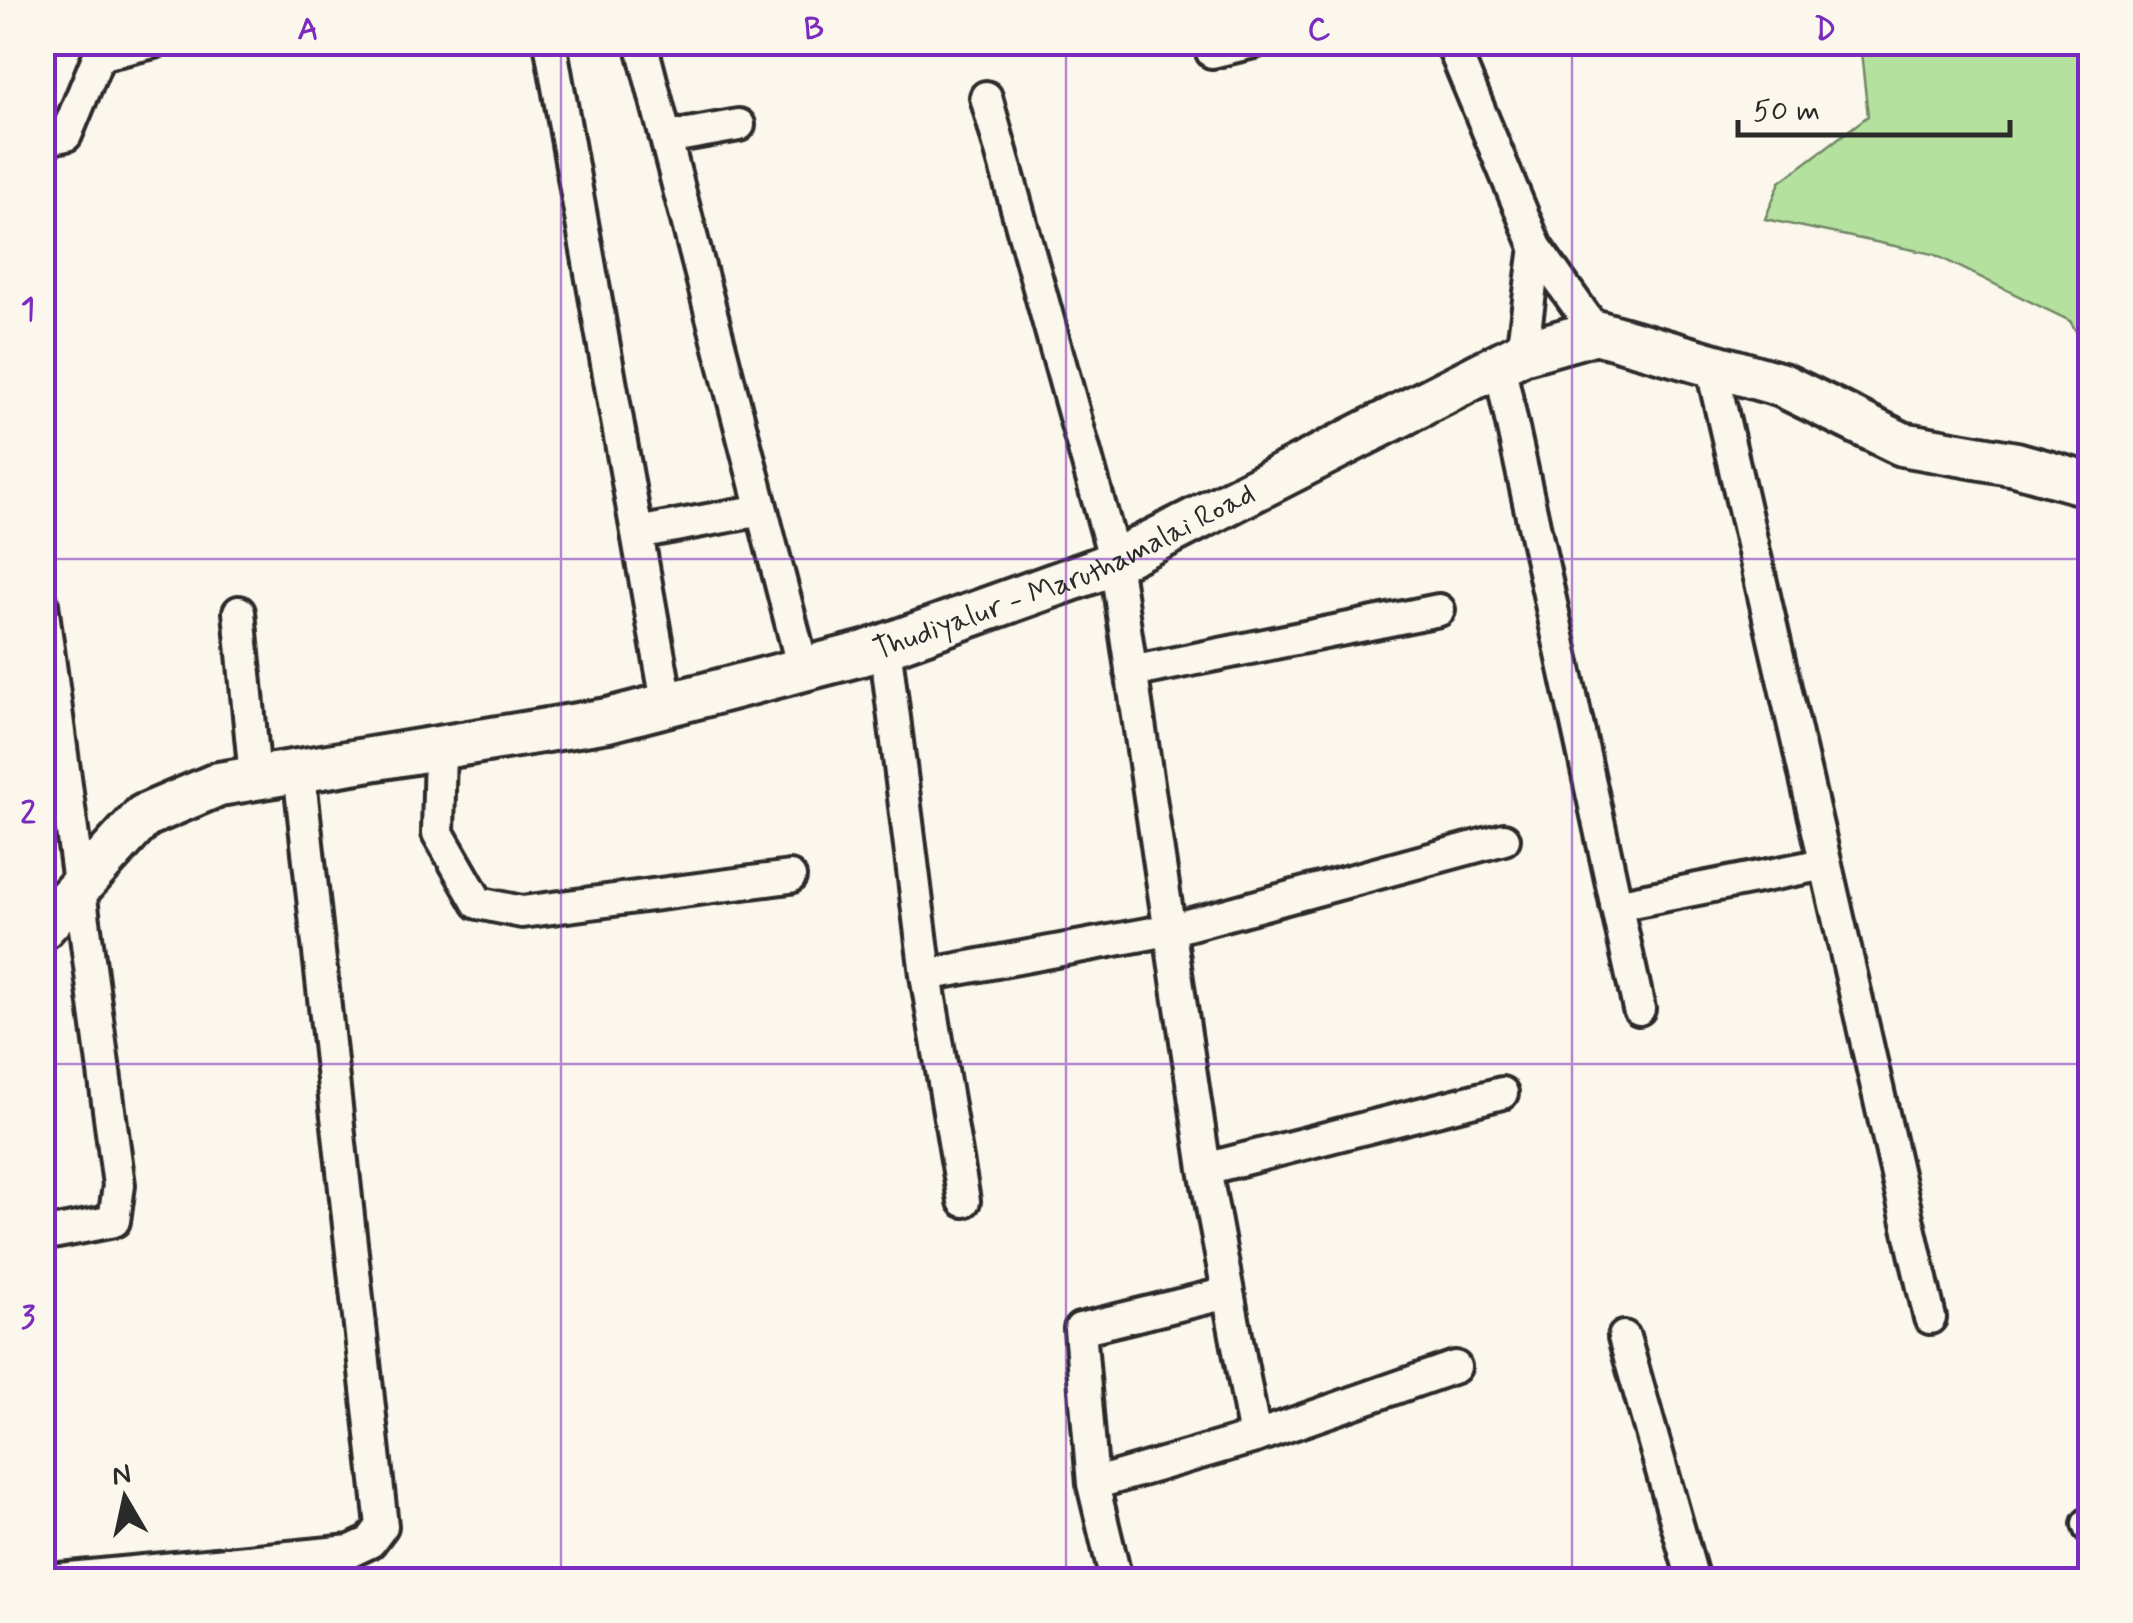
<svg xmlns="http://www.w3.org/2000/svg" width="2133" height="1623" font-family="Mynerve,sans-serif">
<rect width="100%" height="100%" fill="#fbf7ec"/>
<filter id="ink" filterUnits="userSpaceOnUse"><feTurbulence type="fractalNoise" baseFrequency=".01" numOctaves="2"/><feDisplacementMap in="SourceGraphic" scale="20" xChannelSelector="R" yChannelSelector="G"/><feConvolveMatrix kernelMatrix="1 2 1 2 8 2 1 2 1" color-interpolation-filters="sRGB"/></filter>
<g filter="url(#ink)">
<path fill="#b5e19f" stroke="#708665" stroke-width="2.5" d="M1860 43H2090V355L2070 321 1933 254 1765 219 1780 182 1868 116Z"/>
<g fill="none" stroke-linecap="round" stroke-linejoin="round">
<g stroke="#2b2b2b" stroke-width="38">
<path id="street" d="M550 42 667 702
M641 42 803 669
M1451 42 1536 247 1522 353
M1212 52 1254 42
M986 97 1115 561 1205 1169 1255 1437 1093 1484 1116 1580
M666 138 739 125
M42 140 66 135 99 55 154 42
M1536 247 1596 332
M1499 364 1639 1009
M1711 365 1930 1318
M637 533 762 510
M42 604 119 1185 114 1221 42 1235
M239 612 255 777
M885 645 926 975 964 1201
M1131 672 1439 610
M440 748 438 833 478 903 522 912 790 877
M1616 905 1825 864
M926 975 1169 930 1504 839
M1205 1169 1502 1093
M1624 1337 1693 1580
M1255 1437 1455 1367
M1093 1484 1080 1329 1228 1293
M2088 1524 2090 1529
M49 1580 351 1551 370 1542 382 1526 299 770"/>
</g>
<g stroke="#2b2b2b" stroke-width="50">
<g id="secondary">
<path id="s1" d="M42 928 144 816 219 784 608 720 865 653 1099 569 1522 353 1596 332 1782 385 1902 444 2016 464 2090 485"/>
</g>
</g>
<use href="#street" stroke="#fbf7ec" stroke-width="30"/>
<use href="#secondary" stroke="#fbf7ec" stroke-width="42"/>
</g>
</g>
<path fill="none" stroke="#7b2cbf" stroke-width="2.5" stroke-opacity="0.55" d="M561 42V1580M1066 42V1580M1572 42V1580M42 559H2090M42 1064H2090"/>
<g text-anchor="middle" stroke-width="10" stroke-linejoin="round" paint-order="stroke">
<g font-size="30" fill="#2b2b2b" stroke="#fbf7ec">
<text dy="10" stroke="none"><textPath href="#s1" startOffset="1108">Thudiyalur - Maruthamalai Road</textPath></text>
</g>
</g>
<rect width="2133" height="1623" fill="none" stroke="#fbf7ec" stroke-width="110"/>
<g transform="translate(125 1498) rotate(351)" stroke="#fbf7ec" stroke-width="8" paint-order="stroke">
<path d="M0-8L18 38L0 25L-18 38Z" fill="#2b2b2b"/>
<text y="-15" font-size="28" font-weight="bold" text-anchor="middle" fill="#2b2b2b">N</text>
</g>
<path d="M1738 120v15h272v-15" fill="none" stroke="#2b2b2b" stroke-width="5"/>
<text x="1753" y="120" font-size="30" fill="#2b2b2b" stroke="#fbf7ec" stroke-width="8" paint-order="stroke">50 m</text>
<rect x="55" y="55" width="2023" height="1513" fill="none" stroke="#7b2cbf" stroke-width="4"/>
<g font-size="32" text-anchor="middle" font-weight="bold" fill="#7b2cbf">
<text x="308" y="39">A</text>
<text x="814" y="39">B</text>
<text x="1319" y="39">C</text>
<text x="1825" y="39">D</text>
<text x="28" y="319">1</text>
<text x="28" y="823">2</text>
<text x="28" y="1327">3</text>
</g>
</svg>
